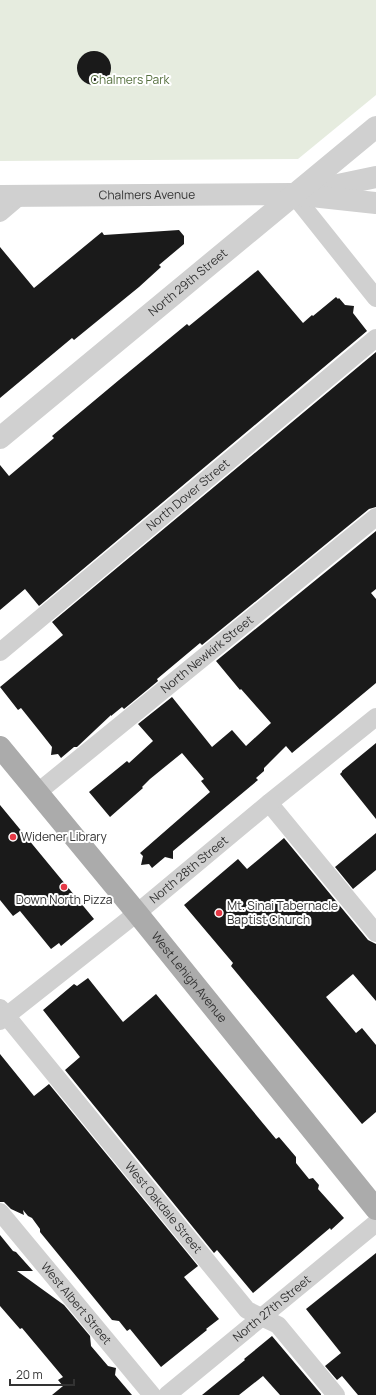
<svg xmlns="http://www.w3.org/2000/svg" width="376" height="1395" font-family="Manrope,sans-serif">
<rect width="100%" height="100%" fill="#fff"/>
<path fill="#e6ecdf" d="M0 0H376V95L298 159 0 161Z"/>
<path fill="#1a1a1a" d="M77 68a17 17 0 1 1 34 0a17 17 0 1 1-34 0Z
M179 230 184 236V244L159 265 161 267 139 287 74 340 72 338 0 398V247L34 288 102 232 104 235Z
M258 270 303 323 312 315 313 316 336 297 338 299 339 298 345 305 354 306 353 313 367 331 39 606 25 589 0 610V465L9 476 54 438 52 436 119 380 187 324 189 326Z
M376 352V507L369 509 202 645 200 643 157 679 158 681 124 709 122 707 111 716V715L77 747H74L61 758 58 754 51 755 52 747 41 733 21 708 18 710 0 687 63 635 52 622Z
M376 531V589L371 593 376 599V683L292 753 286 746 264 768V771L256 778 258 780 173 851V859L165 857 152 868 149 864 141 865 143 856 140 853 210 792 201 781 204 779 182 753 150 779 142 787 143 788 110 817 89 792 127 761 129 763 153 741 138 724 172 697 212 747 232 730 246 746 271 723 241 689 240 690 216 661Z
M376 743V819L340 774 342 772V771Z
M0 805 94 919 61 946 59 943 51 949 20 911 13 916 0 900Z
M376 833V870L353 889 335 867Z
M284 838 368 940 376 944V1001L353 974 326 997 356 1033 362 1028 376 1045V1112L362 1124 231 966 233 963 184 905 238 859 247 869Z
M88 978 123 1022 156 994 276 1139 279 1137 296 1157V1163L309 1179 313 1178 319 1185 318 1189 344 1218 331 1230 330 1228 253 1293 217 1250 214 1253 65 1070 80 1057 43 1010 74 984 77 986Z
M0 1054 34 1096 49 1084 198 1266 184 1277 219 1319 206 1329 207 1330 161 1367 130 1329 127 1331 119 1321 112 1320 40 1232V1229L32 1218 28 1216 23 1210 24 1215 11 1209 4 1202H0Z
M0 1235 13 1251 16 1252 33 1271H17L64 1305 90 1336 91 1346 108 1366 116 1368 115 1375 132 1395H52L63 1386 58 1380 63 1377 22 1328 20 1329 0 1306Z
M376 1253V1395H358L342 1376 337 1380 325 1366 341 1353 306 1309Z
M272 1336 321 1394V1395H280L263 1376 239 1395H202L245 1360 244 1359Z"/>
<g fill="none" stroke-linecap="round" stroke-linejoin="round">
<g stroke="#d0d0d0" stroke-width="18">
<path d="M293 194 376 298"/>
<path d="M0 213 20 196"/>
<path id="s1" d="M0 652 376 338"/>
<path id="s2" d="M38 792 376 517"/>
<path d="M269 803 376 933"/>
<path id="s3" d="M0 1008 247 1310 278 1325 336 1395"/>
<path id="s4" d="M0 1021 137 913 269 803 376 717"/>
<path id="s5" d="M0 1212 152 1395"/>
<path id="s6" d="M167 1395 376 1223"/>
</g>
<g stroke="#d0d0d0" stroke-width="22">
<path d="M314 190 376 177"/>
<path id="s7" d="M0 196 293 194 376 203"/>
<path id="s8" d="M0 438 376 127"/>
</g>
<path stroke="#ababab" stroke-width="22" id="s9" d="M0 747 137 913 376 1209"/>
</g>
<g fill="#e63946" stroke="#fff" stroke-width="1.5">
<circle cx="13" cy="837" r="4"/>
<circle cx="64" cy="887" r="4"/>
<circle cx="219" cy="913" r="4"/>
</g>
<g text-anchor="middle" stroke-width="4" stroke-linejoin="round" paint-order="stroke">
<g font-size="12" fill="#56703f" stroke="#fff">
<text x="130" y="84">Chalmers Park</text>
</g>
<g font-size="12" fill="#333" stroke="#fff">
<text dy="4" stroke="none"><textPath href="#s7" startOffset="147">Chalmers Avenue</textPath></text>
<text dy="4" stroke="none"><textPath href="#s8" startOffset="244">North 29th Street</textPath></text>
<text dy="4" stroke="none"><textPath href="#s1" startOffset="245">North Dover Street</textPath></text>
<text dy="4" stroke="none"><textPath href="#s2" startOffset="218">North Newkirk Street</textPath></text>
<text dy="4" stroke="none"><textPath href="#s4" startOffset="242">North 28th Street</textPath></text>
<text dy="4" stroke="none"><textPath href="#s9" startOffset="298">West Lehigh Avenue</textPath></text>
<text dy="4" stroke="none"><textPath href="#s3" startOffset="258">West Oakdale Street</textPath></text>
<text dy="4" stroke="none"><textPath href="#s5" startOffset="119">West Albert Street</textPath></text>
<text dy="4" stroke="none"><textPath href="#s6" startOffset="136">North 27th Street</textPath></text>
</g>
<g font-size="12" fill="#333" stroke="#fff" text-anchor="start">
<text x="21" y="841">Widener Library</text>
<text x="64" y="904" text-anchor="middle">Down North Pizza</text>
<text x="227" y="910">Mt. Sinai Tabernacle<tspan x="227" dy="14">Baptist Church</tspan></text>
</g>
</g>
<path d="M10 1379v6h64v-6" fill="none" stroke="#333333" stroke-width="2"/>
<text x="16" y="1379" font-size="12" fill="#333333" stroke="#ffffff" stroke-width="3" paint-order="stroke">20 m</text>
</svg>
